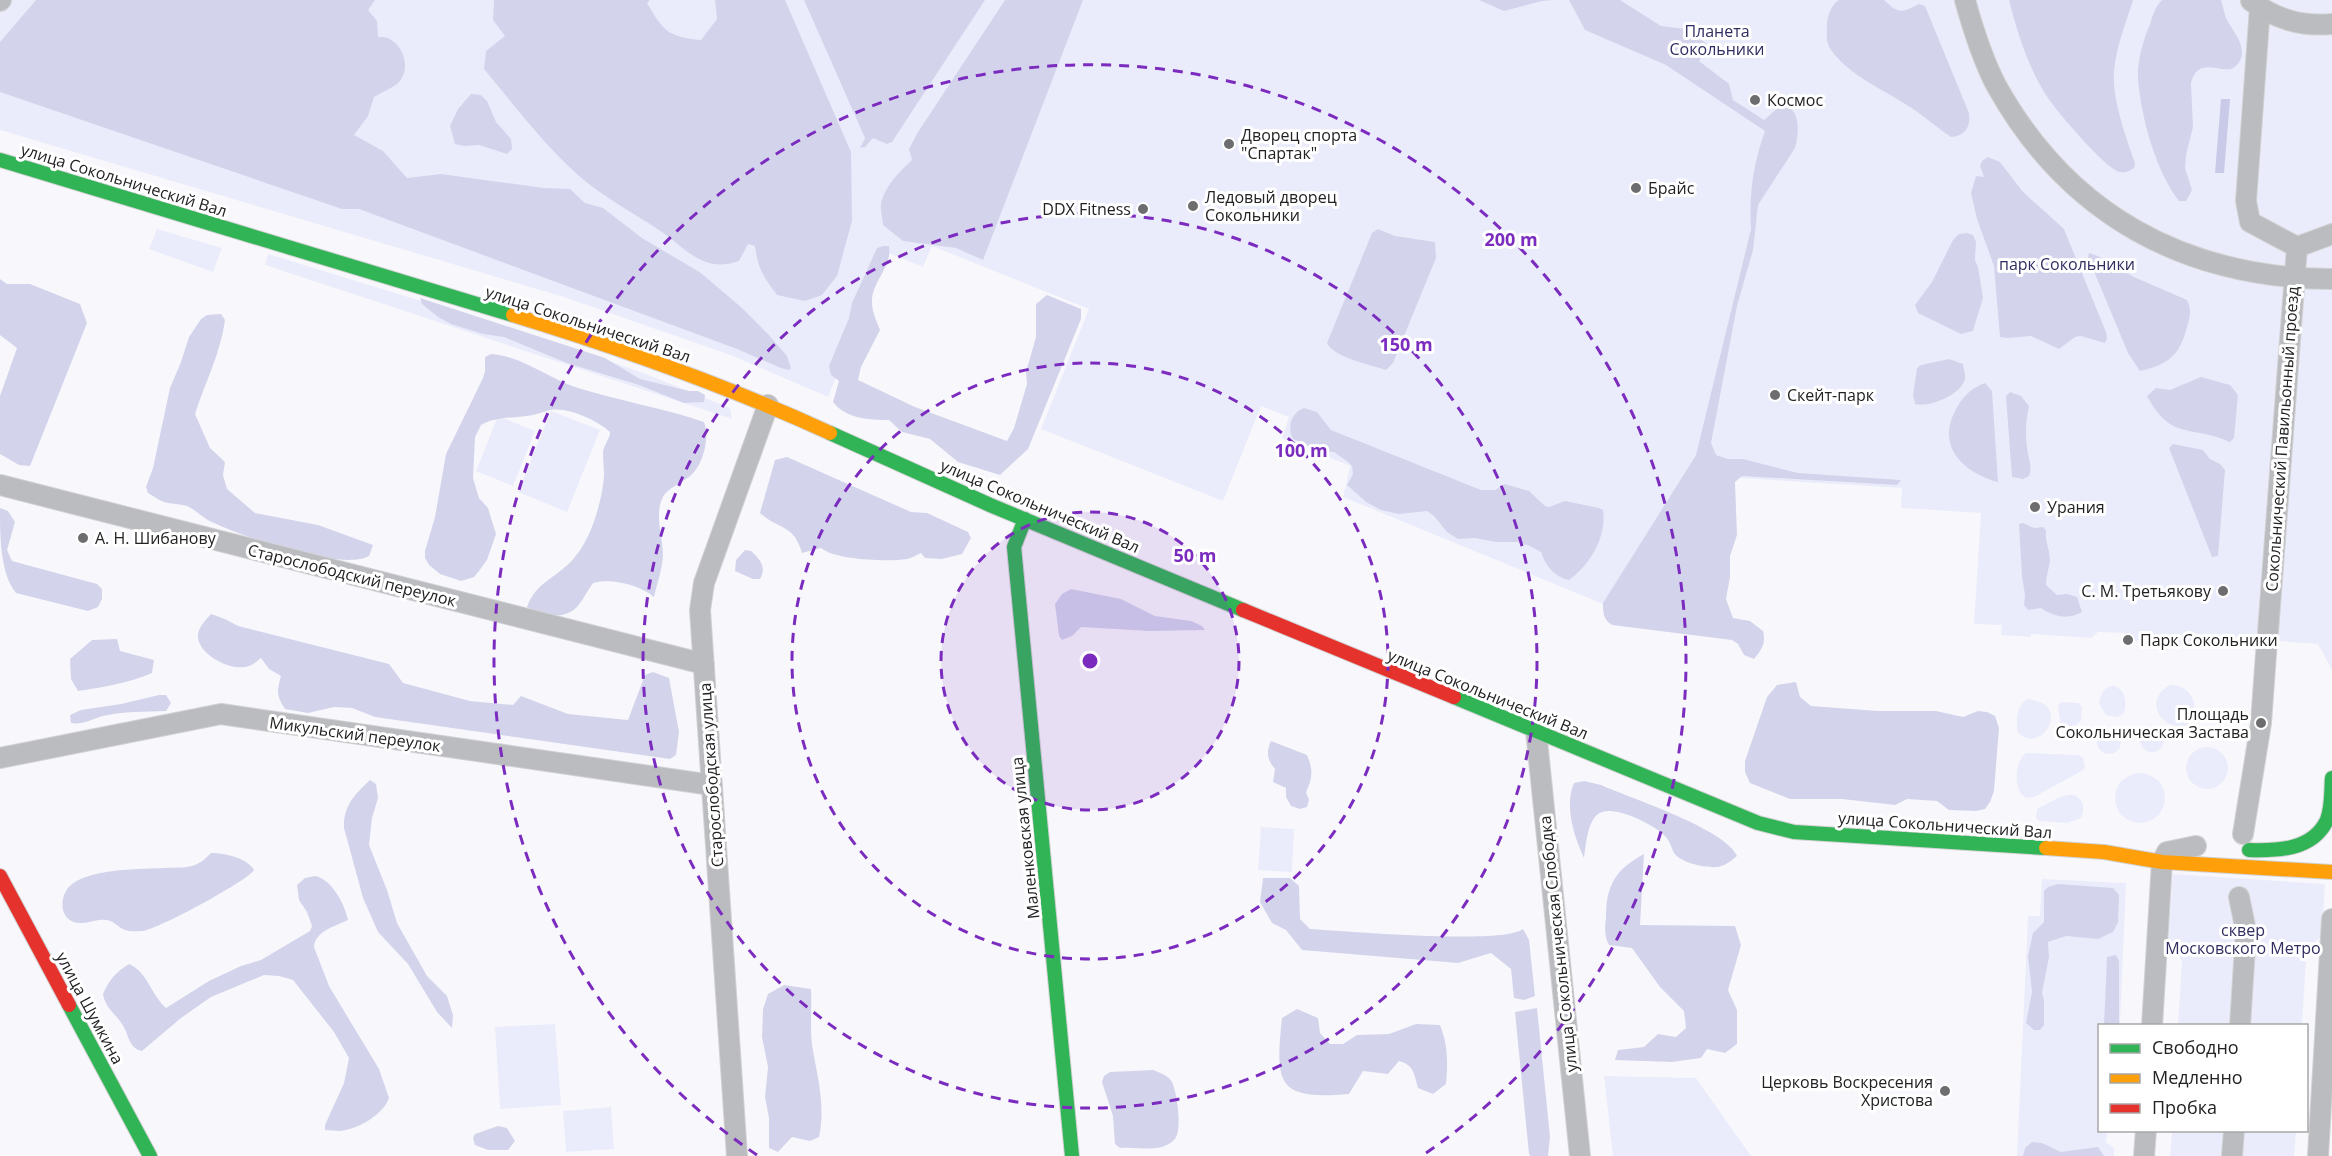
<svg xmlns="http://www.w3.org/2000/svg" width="2332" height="1156" font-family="'Open Sans',sans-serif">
<rect width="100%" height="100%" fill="#f8f8fc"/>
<path fill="#ebecfb" d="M0 0H2332V670L2318 644 2218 636 2197 645 2124 640 2125 633 2098 632 2091 638 2031 634V637L2001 635 2002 625 1974 624 1981 513 1901 508 1902 488 1739 478 1696 455 1603 604 1343 497 1350 466 1282 438 1289 417 1261 406 1223 501 1041 429 1089 309 932 246 923 267 886 252 828 397 733 356 564 297 0 130Z
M157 229 222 248 213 272 149 249Z
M268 254 552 341 646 374 730 408 732 419 265 265Z
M551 411 600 430 567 512 518 492Z
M498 416 535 431 513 486 476 471Z
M2170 685C2192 684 2202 709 2189 725 2161 733 2142 699 2170 685Z
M2115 686C2126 691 2127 703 2124 713L2118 717 2106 715 2099 703C2101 693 2104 686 2115 686Z
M2027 699C2076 703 2039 759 2017 731 2017 718 2016 706 2027 699Z
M2062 702 2079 703 2082 707 2081 721 2076 725 2065 727 2060 722 2058 705Z
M2140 740a12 12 0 1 1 24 0a12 12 0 1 1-24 0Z
M2097 742a12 12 0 1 1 24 0a12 12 0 1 1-24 0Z
M2186 768a21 21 0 1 1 42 0a21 21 0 1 1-42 0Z
M2026 753 2079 755 2084 759 2085 768 2080 772 2034 797 2026 798 2021 794C2014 783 2015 761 2026 753Z
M2115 798a25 25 0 1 1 50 0a25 25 0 1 1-50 0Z
M2068 795H2075C2084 801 2085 809 2081 818L2067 823 2039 821 2036 818 2037 809 2060 797Z
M1261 827 1294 829 1292 872 1258 870Z
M2173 874 2325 884 2322 936 2315 942H2307L2302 1025H2178L2182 961 2168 939Z
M2042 879 2126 883 2120 1025 2100 1026V1130L2107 1131 2106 1142 2114 1148V1156H2017L2028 916H2040Z
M555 1024 561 1105 500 1109 495 1027Z
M1604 1076 1696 1078 1751 1156H1613Z
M611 1107 614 1149 566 1152 563 1111Z
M2172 1131H2296L2294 1156H2170Z"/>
<path fill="#d3d4ec" d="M36 0H375L368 10 377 21 378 37C399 34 414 66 399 82 393 88 382 92 374 97L368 116 354 135 383 151 407 178 441 174 544 188 570 189 585 203 603 208 642 238 701 273 742 308 768 334 787 356 791 368 789 370 781 368 737 349 359 209H342L0 92V42Z
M494 0H650L647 3C663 30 667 37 701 40L717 19 715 0H785L851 152 852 221 837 276 822 295 805 301 777 295C763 276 758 269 755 246L748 244 739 261C703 274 686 248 659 230 632 212 603 197 579 176 543 144 514 105 484 69L486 51 505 36 493 20Z
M804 0H985L892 142 887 144 873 138 865 147 860 148 865 138Z
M1005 0H1083L983 260 956 248 903 241 883 225C883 219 880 211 881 205 883 188 900 171 912 160L909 149 918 132Z
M1479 0H1552L1542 1 1504 11Z
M1569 0H1620L1661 26 1686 29 1710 46 1699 61 1729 84 1733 100 1764 120 1781 105C1802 107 1799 134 1795 148L1758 205 1753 250 1737 306 1711 443 1716 455 1728 459H1743L1798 473 1901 480 1897 485 1742 476 1735 482 1737 535 1730 556V577L1726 599 1733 618 1750 621 1763 631C1766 644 1762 649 1754 659L1744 655 1738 644 1732 640 1612 625C1603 619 1603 613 1603 603L1696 455 1751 229C1749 194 1753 164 1765 131L1666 65 1585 30Z
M1839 0H1884C1899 14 1901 13 1919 4L1925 6 1969 113C1971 127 1965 136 1951 137 1936 127 1924 116 1910 107 1883 89 1851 77 1831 50 1825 42 1827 33 1827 24 1827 16 1832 4 1839 0Z
M2009 0H2133C2126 23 2116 47 2114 72 2112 99 2126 137 2135 163L2134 168C2128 172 2124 174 2117 171 2101 163 2059 114 2048 98 2029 70 2017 32 2009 0Z
M2162 0H2221C2223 6 2224 12 2226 18 2232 31 2251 49 2237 65 2225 79 2199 52 2191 83L2193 127 2186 155 2185 168 2192 190 2186 201H2179C2156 172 2141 117 2138 79 2137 62 2143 40 2150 24 2153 15 2155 7 2162 0Z
M471 94 481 95 487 101 496 122 511 139 512 149 507 154 479 145 464 146 455 144 450 126 458 109Z
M1988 157 2000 162 2023 192 2064 229 2106 332 2107 338 2105 343 2081 336 2075 337 2059 349 2031 336 2008 338 2000 337 1994 266 1977 219 1971 193 1976 176 1984 177 1980 166 1982 161Z
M1378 229 1395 236 1435 242 1436 258 1393 363 1386 370C1371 365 1333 357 1327 343L1372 233Z
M1967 233 1973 235 1976 242 1975 260 1978 267 1983 298 1973 331 1961 334 1918 313 1915 305 1932 282 1953 240 1959 234Z
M883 246H889C893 266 871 282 872 303 872 312 877 322 880 330L861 367 858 380 915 407 1007 441 1014 428 1027 384 1026 372 1036 337V304L1047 295 1081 309V319L1028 449 1000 475 958 462 930 439 902 432 889 420C870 420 846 419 833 402L839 381 831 375 829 366 849 318 852 303 877 248Z
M2089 253 2098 256 2134 277 2187 300C2192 311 2190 316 2187 327 2180 355 2168 365 2140 371L2128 353 2088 257Z
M0 279 7 284H30L80 304 87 323 30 466 19 465 0 454V396L17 348 0 335Z
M420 298 605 358 640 379 689 391H698L705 395 704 402 684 403 639 385 567 363 504 337 483 334 451 324 438 317 422 304Z
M221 314 225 320C221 352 205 383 195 414L210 448 225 462 223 475 227 489 255 513 318 525 373 545 369 556C340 572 236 535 206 519 200 515 194 509 187 506 180 504 171 504 164 502 158 500 154 496 148 493L146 487 153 468 170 388 181 362 189 337 201 319 207 315Z
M491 354C522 356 549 379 578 388 620 401 663 408 704 422 710 439 703 466 689 477 681 483 668 488 663 497 654 513 663 538 663 556 662 570 657 584 654 597 639 585 612 578 593 583 587 591 583 600 577 607 563 621 542 615 527 607 536 581 559 577 574 558 591 539 602 502 604 476 604 468 603 461 603 453 603 445 610 440 610 432 596 420 569 407 550 410 542 412 535 415 527 416 512 418 495 417 481 425L475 437 473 478 479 498 488 508 496 534 487 560 479 571 474 577 461 581 440 574 429 565 425 558V551L435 517 446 454 483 378 485 371V357Z
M1949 359 1963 364C1963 368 1966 375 1965 379 1961 395 1929 408 1915 404L1913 395 1917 368 1921 365Z
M2201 377 2230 385 2238 395 2234 438 2230 442C2190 424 2172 442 2147 396L2156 388 2170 390Z
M1985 383 1992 391 1998 482C1965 473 1936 448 1955 411 1962 397 1971 388 1985 383Z
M2010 392 2021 396 2029 406C2026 420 2025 433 2027 447 2028 459 2033 465 2029 476L2023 479 2012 477 2006 396Z
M1304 408 1317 412 1331 430 1481 490H1495L1505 484 1529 491 1545 506 1549 507 1565 501 1599 508 1603 510C1607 537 1590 565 1569 580 1554 577 1545 565 1541 552L1530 546 1518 542H1496L1475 538 1458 539 1447 532 1434 516 1427 511 1399 514 1381 510 1366 502 1347 485 1353 474 1352 466 1348 462 1334 452H1322L1293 439C1287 427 1291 413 1304 408Z
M2173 444 2203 450 2210 459 2220 464 2225 470 2218 556 2212 557 2169 448Z
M787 457 911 512 927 513 968 532 971 538 962 554 942 559 925 558 921 553C916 555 912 558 907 559 888 562 835 560 821 548L802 553C794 524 779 530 760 513L775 460Z
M0 508 8 511 15 522 7 550 12 561 97 584 102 589V599L98 607 88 611 16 593C0 573 0 536 0 508Z
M2023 523 2034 528 2043 527 2046 530C2045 543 2050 550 2050 560 2049 569 2046 576 2046 585L2057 595 2067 594 2077 597 2082 612C2068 620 2054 617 2041 608L2028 610 2024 605 2025 595 2022 577 2019 524Z
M745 550 751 551C760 559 767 567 760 579H753L735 571 736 560Z
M1071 589 1121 599 1155 616 1191 621 1202 626 1205 630 1149 631 1081 627 1072 636 1062 640 1059 636 1055 604 1062 594Z
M211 614 225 619 238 626 389 664 403 683 470 701 513 705 521 696 568 714 628 720 645 675 653 672 669 678 679 732 676 755 670 759 375 717 352 708 334 707 308 713 285 709C276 696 277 690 281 676L269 669 261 658C258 660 253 665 249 666 233 672 201 657 198 638 197 628 205 621 211 614Z
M117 639 120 651 154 660 152 673C129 683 104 687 78 691L71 679 70 659 92 640Z
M1796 682 1800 697 1811 706 1878 711H1936L1963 717 1978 711 1987 712 1995 716 1999 728 1994 791 1990 802 1985 809 1976 811 1949 810 1937 801 1907 799 1895 805 1842 799H1790L1750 783 1745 772V761L1767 697 1777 685Z
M159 695H166L171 703 166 711C146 712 124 711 103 716 91 719 85 725 71 723L70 715 81 710 121 704Z
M1271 741 1307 755C1313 769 1313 778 1306 792L1309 800 1307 807 1300 809 1291 806 1286 797V788L1273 782 1275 769C1267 760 1266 752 1271 741Z
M370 780 376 784 378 798 372 818 369 845 387 890 397 923 427 976 447 996 453 1015 452 1028 437 1012 408 964 378 932 363 898 344 828C343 806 355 794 370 780Z
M1584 781 1601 785C1630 798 1726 829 1737 856 1731 861 1725 866 1717 867 1705 868 1681 863 1674 853 1671 847 1670 841 1665 836 1655 825 1612 803 1598 814 1587 823 1586 845 1584 858 1574 836 1564 806 1574 783Z
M211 853C225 853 247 858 254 870 246 882 158 929 143 931 138 931 129 932 125 930 117 927 114 920 105 920 97 919 90 923 82 923 63 924 58 905 66 891 79 868 141 869 165 868 175 867 188 869 197 864 202 862 207 857 211 853Z
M1644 854 1640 925 1735 926 1741 945 1728 990 1737 1010V1044L1725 1053 1707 1049 1701 1058 1672 1062 1615 1060 1618 1050 1644 1047 1658 1034 1676 1037 1686 1028 1684 1011 1660 987 1632 948 1609 945C1604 936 1605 927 1606 917 1606 885 1616 869 1644 854Z
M315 876C332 879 345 905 348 920 336 926 315 931 314 947L329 986 379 1069 389 1098C383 1115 358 1129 340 1131 336 1131 330 1130 325 1130V1125L344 1083 349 1058 334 1032 293 980 279 976 264 975 211 997 181 1018 142 1051C128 1048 129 1034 122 1024 115 1013 105 1008 103 994 109 980 116 972 129 964 147 971 152 996 166 1008L209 981 241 966 261 960 310 931 312 926 307 912 299 900 297 885 305 878Z
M1263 878H1290L1299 886 1300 919 1310 929C1345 931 1503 945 1523 929L1529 940 1535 996 1524 1000 1514 998 1511 969 1491 953 1458 963 1302 950 1286 930 1272 923 1260 902Z
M2058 884 2113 888 2119 895 2118 922 2113 932 2098 939 2066 936 2048 942 2049 957 2042 993 2044 1000V1025L2040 1030H2034L2026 1023 2032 992 2028 956 2033 933 2044 922V891L2048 887Z
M2116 955 2119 961V1025H2104L2107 957Z
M784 985 811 989C812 1007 810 1026 812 1045 817 1075 826 1106 819 1137L810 1141 792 1137 778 1152 769 1148V1118L765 1097 768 1067 762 1037 763 1009 768 994Z
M1537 1008 1550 1137 1548 1156H1531L1529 1154 1515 1012Z
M1297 1009 1318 1018 1320 1033 1330 1044H1343L1357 1035 1389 1034 1416 1024 1440 1025C1448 1045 1448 1062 1446 1084L1433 1094 1418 1088C1414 1074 1414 1065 1399 1061L1388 1074 1363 1071 1349 1094C1277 1100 1275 1085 1282 1018Z
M1153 1070C1160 1073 1168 1075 1172 1082 1177 1092 1183 1132 1174 1140 1159 1154 1138 1146 1120 1148L1115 1144 1113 1116 1102 1082 1104 1076 1110 1072Z
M498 1126 507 1128 515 1141 508 1150H488L475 1145 473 1138 475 1134Z
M2032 1142 2042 1143 2061 1152 2098 1147 2104 1156H2023L2025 1148Z"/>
<path fill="#c8cae8" d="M2221 99H2230L2224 173H2215Z"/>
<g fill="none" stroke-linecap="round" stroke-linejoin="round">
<g stroke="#d2d2d4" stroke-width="22">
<path id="street" d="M1965 0C1973 29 1982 58 1996 85 2068 215 2185 278 2332 279
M0 1 1 0
M2251 1C2276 19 2301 27 2332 24
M2260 7 2246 201 2250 222 2297 247 2332 234
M0 485 704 664
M2268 632 2297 247
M1536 731 1580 1156
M0 758 221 714 712 785
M2243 834 2261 723 2267 640
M2239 897 2246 931 2240 1026
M2152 1026 2162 862 2167 852 2196 846
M737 1156 700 610 704 583 768 405
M2144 1156 2146 1130
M2232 1156 2234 1130
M2318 1156 2332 919"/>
</g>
<g stroke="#d2d2d4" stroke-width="16">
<path id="fast" d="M0 160 513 315
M830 433 990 505 1243 610
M1025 519 1014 547 1072 1156
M1454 697 1758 823 1794 832 2046 848
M2249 850C2278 851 2313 850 2327 820 2332 807 2331 791 2332 778
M69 1005 150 1156"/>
</g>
<g stroke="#d2d2d4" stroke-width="16">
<path id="slow" d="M513 315C621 348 727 386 830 433
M2046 848 2104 852 2162 862 2332 872"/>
</g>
<g stroke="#d2d2d4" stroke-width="16">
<path id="jam" d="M1243 610 1454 697
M0 876 69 1005"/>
</g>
<use href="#street" stroke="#bbbcc0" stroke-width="20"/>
<use href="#fast" stroke="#30b455" stroke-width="14"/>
<use href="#slow" stroke="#ff9f0a" stroke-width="14"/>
<use href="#jam" stroke="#e5322d" stroke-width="14"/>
</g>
<circle cx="1090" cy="661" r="149" fill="#7b2cbf" fill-opacity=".12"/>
<g fill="none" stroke="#7b2cbf" stroke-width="3" stroke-dasharray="10 8">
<circle cx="1090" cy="661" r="149"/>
<circle cx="1090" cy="661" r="298"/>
<circle cx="1090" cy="661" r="447"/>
<path d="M757 1155A596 596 0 1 1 1423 1155"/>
</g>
<g fill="#6d6d70" stroke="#fff" stroke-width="2">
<circle cx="1755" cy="100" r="6"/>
<circle cx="1229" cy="144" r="6"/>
<circle cx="1636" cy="188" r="6"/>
<circle cx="1193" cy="206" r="6"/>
<circle cx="1143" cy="209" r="6"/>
<circle cx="1775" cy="395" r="6"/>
<circle cx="2035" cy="507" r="6"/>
<circle cx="83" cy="538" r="6"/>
<circle cx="2223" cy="591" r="6"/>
<circle cx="2128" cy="640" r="6"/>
<circle cx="2261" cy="723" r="6"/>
<circle cx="1945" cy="1091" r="6"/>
</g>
<g text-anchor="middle" stroke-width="6" stroke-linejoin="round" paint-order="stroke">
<g font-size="16" fill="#302d60" stroke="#fff">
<text x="1717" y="37">Планета<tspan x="1717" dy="18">Сокольники</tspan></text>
<text x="2067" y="270">парк Сокольники</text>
<text x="2243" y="936">сквер<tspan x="2243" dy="18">Московского Метро</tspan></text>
</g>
<g font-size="16" fill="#222225" stroke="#fff" text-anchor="start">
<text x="1767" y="106">Космос</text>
<text x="1241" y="141">Дворец спорта<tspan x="1241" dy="18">"Спартак"</tspan></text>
<text x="1648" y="194">Брайс</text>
<text x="1205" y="203">Ледовый дворец<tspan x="1205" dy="18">Сокольники</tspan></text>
<text x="1131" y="215" text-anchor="end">DDX Fitness</text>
<text x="1787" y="401">Скейт-парк</text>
<text x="2047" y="513">Урания</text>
<text x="95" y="544">А. Н. Шибанову</text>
<text x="2211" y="597" text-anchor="end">С. М. Третьякову</text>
<text x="2140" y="646">Парк Сокольники</text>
<text x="2249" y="720" text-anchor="end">Площадь<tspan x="2249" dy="18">Сокольническая Застава</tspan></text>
<text x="1933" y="1088" text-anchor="end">Церковь Воскресения<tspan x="1933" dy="18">Христова</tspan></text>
</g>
<g font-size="16" fill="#222225" stroke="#fff">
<text transform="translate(124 180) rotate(17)" y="6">улица Сокольнический Вал</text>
<text transform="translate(588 324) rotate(18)" y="6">улица Сокольнический Вал</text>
<text transform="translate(2282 439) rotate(-86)" y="6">Сокольнический Павильонный проезд</text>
<text transform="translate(1040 506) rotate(23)" y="6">улица Сокольнический Вал</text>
<text transform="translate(352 575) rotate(14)" y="6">Старослободский переулок</text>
<text transform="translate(1488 694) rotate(22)" y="6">улица Сокольнический Вал</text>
<text transform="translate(355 734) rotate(8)" y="6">Микульский переулок</text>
<text transform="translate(711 775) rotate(-94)" y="6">Старослободская улица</text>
<text transform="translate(1945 825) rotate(4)" y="6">улица Сокольнический Вал</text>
<text transform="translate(1025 838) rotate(-96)" y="6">Маленковская улица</text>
<text transform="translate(1558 944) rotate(-96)" y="6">улица Сокольническая Слободка</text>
<text transform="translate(90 1008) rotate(62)" y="6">улица Шумкина</text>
</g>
</g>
<circle cx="1090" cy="661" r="9" fill="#7b2cbf" stroke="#fff" stroke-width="3"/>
<g font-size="18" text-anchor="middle" font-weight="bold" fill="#7b2cbf" stroke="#fff" stroke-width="6" stroke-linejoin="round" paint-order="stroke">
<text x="1511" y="246">200 m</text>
<text x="1406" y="351">150 m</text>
<text x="1301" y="457">100 m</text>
<text x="1195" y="562">50 m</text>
</g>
<rect x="2098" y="1024" width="210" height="108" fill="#ffffff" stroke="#a7a7a8" stroke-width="1.5"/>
<rect x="2110" y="1044" width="30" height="9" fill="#30b455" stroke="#a7a7a8" stroke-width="1.5"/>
<text x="2152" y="1054" font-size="18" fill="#222225">Свободно</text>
<rect x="2110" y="1074" width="30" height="9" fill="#ff9f0a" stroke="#a7a7a8" stroke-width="1.5"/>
<text x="2152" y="1084" font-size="18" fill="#222225">Медленно</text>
<rect x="2110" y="1104" width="30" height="9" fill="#e5322d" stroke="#a7a7a8" stroke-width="1.5"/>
<text x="2152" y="1114" font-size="18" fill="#222225">Пробка</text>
</svg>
